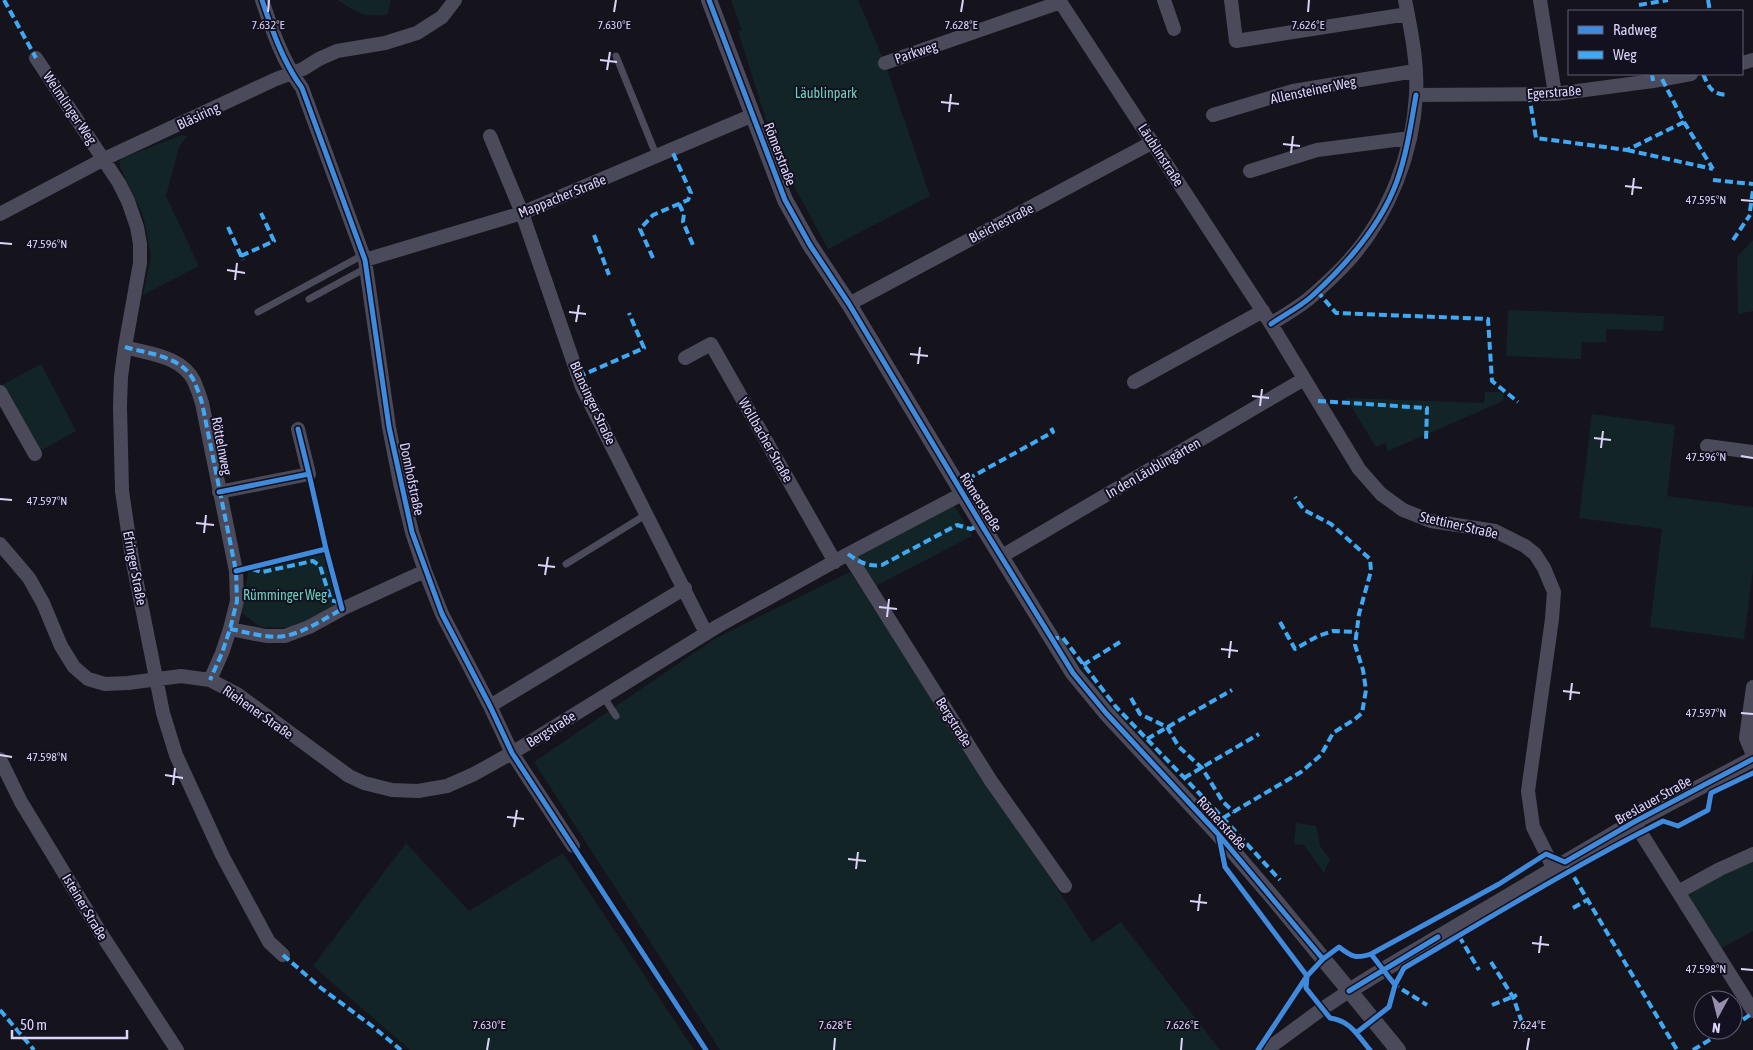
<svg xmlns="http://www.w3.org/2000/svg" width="1753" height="1050" font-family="'Asap Condensed',sans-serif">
<rect width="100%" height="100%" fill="#15141c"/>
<path fill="#132426" d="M338 0H391L387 15C363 17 358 14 338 0Z
M731 0H858L885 63 930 196 828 249 794 186 765 117 738 31 742 30Z
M182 135 187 136 179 147 166 196 199 266 143 295 151 255 143 215 120 167V161L123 158Z
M1753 240V311L1738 314 1737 257Z
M1508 310 1664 316 1663 331 1606 329V342H1582L1581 359 1506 356Z
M41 364 76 431 35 454 0 386Z
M1485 392H1504L1503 401 1388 451 1385 443 1376 447 1346 398 1484 403Z
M1592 414 1675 425 1667 496 1753 507V569L1744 639 1650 627 1662 529 1579 518Z
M951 500 972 536 870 589 848 554Z
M323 552 338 605 292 628 260 627 242 613 248 572Z
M850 572 1092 942 1121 922 1220 1050H720L534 762 716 638Z
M1296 823 1316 826 1320 846 1330 859 1324 873 1304 845 1294 844Z
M406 843 469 911 563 853 694 1050H410L313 966Z
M1753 854V931L1716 951 1678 892Z"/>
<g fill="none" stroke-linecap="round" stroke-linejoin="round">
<path stroke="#4b4a5b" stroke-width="7" d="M616 56 657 157
M309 299 366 268
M258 312 363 255
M566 564 647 514
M603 696 616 716"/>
<path stroke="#4b4a5b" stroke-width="14" d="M262 0C272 30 283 62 302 88L365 260 389 427 400 483 412 532 425 571 442 614 490 706 512 753 573 846
M1059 0 1271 324 1359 469 1381 494 1403 510 1431 521 1495 531 1525 546 1535 554 1544 568 1554 592 1552 619 1528 791 1533 827 1554 869
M1164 0 1174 29
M1231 0 1236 41 1408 14
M1540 0 1555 94
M36 58 119 183 128 201 137 227 140 244V263L125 347 121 377 120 406 122 491 132 558 163 713 176 755 222 855 269 942 283 955
M885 63 1061 2
M1742 63 1753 60
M1416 95 1555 94 1653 81 1691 74
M1213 115 1293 91 1415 71
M490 136 522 213 582 387 706 633
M1250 171 1317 150 1410 138
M0 214 104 159 276 79 303 69 319 59 337 51 385 43 417 33 442 17 455 0
M365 260 522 213 753 115
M849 304 1153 142
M1271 324C1284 315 1300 307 1312 296 1325 284 1339 272 1350 259 1389 215 1413 153 1416 95 1418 64 1411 30 1405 0
M125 347C149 354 182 356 194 381 197 388 200 396 202 403L236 571 237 601 230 629 222 653 210 680
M685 358 711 344 835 562
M1134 382 1263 311
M0 392 35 454
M1707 446 1753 452
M219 492 309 474 298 429
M0 544 29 578 43 603 61 646 74 667 88 679 105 684 128 683 181 676 210 680 237 694 349 776 364 783 392 790 418 791 447 786 474 774 512 753 718 626 848 554 962 494
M848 554 991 781 1065 886
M1002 556 1304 379
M230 629 266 636H285L309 627 342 609 425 571
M1753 687 1746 738 1753 755
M490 706 685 588
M0 759 21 802 100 932 177 1050
M1634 822 1753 1011
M1678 892 1720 869 1753 854
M1266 1050 1322 1009 1349 991"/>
<path stroke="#4b4a5b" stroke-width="16" d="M709 0 785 200 810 245 849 304 981 524 1073 673 1106 713 1219 835 1274 899 1398 1050
M1349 991 1383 970 1634 822 1753 759"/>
<path stroke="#3fa9f5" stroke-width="4" stroke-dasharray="8 4" stroke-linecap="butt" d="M4 0 36 58
M1708 0 1710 11
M1639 5 1668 0
M1652 74 1653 81
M1703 74C1709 87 1711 94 1727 95
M1529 94 1536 138 1627 150 1684 122 1662 79
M1684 122 1713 169
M1627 150 1713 169
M1713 180 1753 184
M679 204 684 214 683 222 693 245
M1750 211 1753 190
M228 227 243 260
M594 235 609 275
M1733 240 1750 215
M241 256 274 241 261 213
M653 258 640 229 653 215 688 200 691 193 672 151
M1317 291 1336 313 1488 319 1492 381 1518 402
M125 347C149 354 182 356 194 381 197 388 200 396 202 403L236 571 237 601 230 629 222 653 210 680
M578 377 644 348 629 313
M1318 401 1427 408 1426 441
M957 485 1053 432 1051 428
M848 554C859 562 868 567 882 565L957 525 971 529 981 524
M252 569 262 572 313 561 320 566 331 600 341 603
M1280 622 1295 649 1318 636 1333 631 1357 632
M230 629C247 632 267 639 285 636 303 633 326 618 342 609V606
M1051 638H1063L1116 707 1223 818 1280 880
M1083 665 1120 642
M1131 698 1140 714 1167 727 1179 747 1202 768 1223 802 1234 812
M1147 739 1232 690
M1184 778 1259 734
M1223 818 1301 772 1321 755 1333 733 1355 719 1362 713 1366 690 1363 670 1355 645 1359 614 1371 571 1370 559 1331 524 1304 510 1295 497
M1568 867 1677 1050
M1573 908 1587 900
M1459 936 1479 970
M283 955 321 988 372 1026 401 1050
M1491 962 1513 997 1525 1031
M1397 982 1395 985 1427 1005
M1492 1005 1517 995
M0 1010 34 1050
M1733 1026 1753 1013
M1693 1050 1726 1030"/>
<g stroke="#13101f" stroke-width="8">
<path id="cycleway" d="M262 0C272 30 283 62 302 88L365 260 389 427 412 532 442 614 490 706 512 753 706 1050
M709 0 785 200 810 245 849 304 981 524 1073 673 1106 713 1219 835 1323 959
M1271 324C1284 315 1300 307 1312 296 1347 264 1381 226 1397 181 1407 153 1411 124 1416 95
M309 474 326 549 342 609
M219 492 309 474 298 429
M236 571 326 549
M1219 837 1225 867 1307 976 1306 988 1330 1018C1351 1021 1357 1035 1370 1050
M1371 954 1499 884 1546 854 1565 862 1634 822 1753 759
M1395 985 1404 968C1489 918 1574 866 1663 821L1678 826 1708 810 1711 793 1753 773
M1349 991 1438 937
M1258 1050 1307 976 1323 959 1339 947C1352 957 1356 959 1371 954L1395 985 1389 1007 1356 1033"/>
</g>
<use href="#cycleway" stroke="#408adc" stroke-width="5"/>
</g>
<path fill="none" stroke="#dbd3f9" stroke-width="2" d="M268 12 269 0M614 12 616 0M961 12 963 0M1308 12 1309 0M600 60 617 62M607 70 610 52M941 102 959 104M949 112 951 94M1283 144 1300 146M1291 153 1293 136M1625 186 1642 188M1632 195 1634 178M1741 200 1753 201M0 243 12 244M227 270 245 273M235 280 237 263M569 312 586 314M576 322 579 305M910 354 928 356M918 364 920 347M1252 396 1269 398M1260 406 1262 389M1594 438 1611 440M1601 448 1603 431M1741 456 1753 458M0 499 12 500M196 523 214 525M204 533 206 515M538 565 555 567M545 575 548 557M879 607 897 609M887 617 889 599M1221 649 1238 651M1229 658 1231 641M1563 691 1580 693M1570 700 1572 683M1741 713 1753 714M0 755 12 757M165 775 183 778M173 785 175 768M507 817 524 819M514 827 517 810M848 859 866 861M856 869 858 852M1190 901 1207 903M1198 911 1200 894M1532 943 1549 945M1539 953 1541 936M1741 969 1753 970M487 1050 489 1038M834 1050 835 1038M1181 1050 1182 1038M1527 1050 1529 1038"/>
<g text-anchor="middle" stroke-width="4" stroke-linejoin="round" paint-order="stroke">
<g font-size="14" fill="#dbd3f9" stroke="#13101f">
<text transform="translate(916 52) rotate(-19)" y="5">Parkweg</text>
<text transform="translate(1313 90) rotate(-12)" y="5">Allensteiner Weg</text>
<text transform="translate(1554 92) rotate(-4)" y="5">Egerstraße</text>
<text transform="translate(70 108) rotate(56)" y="5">Welmlinger Weg</text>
<text transform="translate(198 116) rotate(-25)" y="5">Bläsiring</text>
<text transform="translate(780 154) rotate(69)" y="5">Römerstraße</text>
<text transform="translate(1161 155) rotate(57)" y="5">Läublinstraße</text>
<text transform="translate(562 196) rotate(-22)" y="5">Mappacher Straße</text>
<text transform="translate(1001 223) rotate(-27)" y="5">Bleichestraße</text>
<text transform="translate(593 403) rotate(65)" y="5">Blansinger Straße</text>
<text transform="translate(766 440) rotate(60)" y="5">Wollbacher Straße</text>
<text transform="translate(222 446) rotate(79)" y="5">Röttelnweg</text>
<text transform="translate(1153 468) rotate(-30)" y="5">In den Läublingärten</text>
<text transform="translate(412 479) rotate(78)" y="5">Domhofstraße</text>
<text transform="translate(981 502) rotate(58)" y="5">Römerstraße</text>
<text transform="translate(1459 525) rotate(13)" y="5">Stettiner Straße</text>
<text transform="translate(135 568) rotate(79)" y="5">Efringer Straße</text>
<text transform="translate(258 712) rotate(35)" y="5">Riehener Straße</text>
<text transform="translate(954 722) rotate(58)" y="5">Bergstraße</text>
<text transform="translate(551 729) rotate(-32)" y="5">Bergstraße</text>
<text transform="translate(1653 800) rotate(-29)" y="5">Breslauer Straße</text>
<text transform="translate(1222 823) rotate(48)" y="5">Römerstraße</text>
<text transform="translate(85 907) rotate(59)" y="5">Isteiner Straße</text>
</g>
<g font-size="14" fill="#6acfbd" stroke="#13101f">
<text x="826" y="98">Läublinpark</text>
<text x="285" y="600">Rümminger Weg</text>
</g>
</g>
<g font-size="12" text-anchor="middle" fill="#dbd3f9" stroke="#13101f" stroke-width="4" stroke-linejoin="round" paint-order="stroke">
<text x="268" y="29">7.632°E</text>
<text x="614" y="29">7.630°E</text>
<text x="961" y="29">7.628°E</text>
<text x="1308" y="29">7.626°E</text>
<text x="1706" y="204">47.595°N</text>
<text x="47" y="248">47.596°N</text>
<text x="1706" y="461">47.596°N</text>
<text x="47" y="505">47.597°N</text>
<text x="1706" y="717">47.597°N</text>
<text x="47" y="761">47.598°N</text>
<text x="1706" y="973">47.598°N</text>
<text x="489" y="1029">7.630°E</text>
<text x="835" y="1029">7.628°E</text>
<text x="1182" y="1029">7.626°E</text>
<text x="1529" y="1029">7.624°E</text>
</g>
<rect x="1568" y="10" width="175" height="65" fill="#13101f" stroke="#635e76"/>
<rect x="1578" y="26" width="25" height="8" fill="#408adc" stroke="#635e76"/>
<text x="1613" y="35" font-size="15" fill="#dbd3f9">Radweg</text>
<rect x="1578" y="51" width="25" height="8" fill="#3fa9f5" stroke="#635e76"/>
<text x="1613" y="60" font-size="15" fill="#dbd3f9">Weg</text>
<g transform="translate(1718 1015) rotate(187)"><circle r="24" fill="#13101f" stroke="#635e76"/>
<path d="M0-4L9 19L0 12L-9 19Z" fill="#9690ac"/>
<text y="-8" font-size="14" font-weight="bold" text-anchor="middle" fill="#dbd3f9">N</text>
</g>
<path d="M12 1030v8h115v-8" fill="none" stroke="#dbd3f9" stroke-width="2.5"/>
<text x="20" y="1030" font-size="15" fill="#dbd3f9" stroke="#13101f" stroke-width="4" paint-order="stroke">50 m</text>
</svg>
